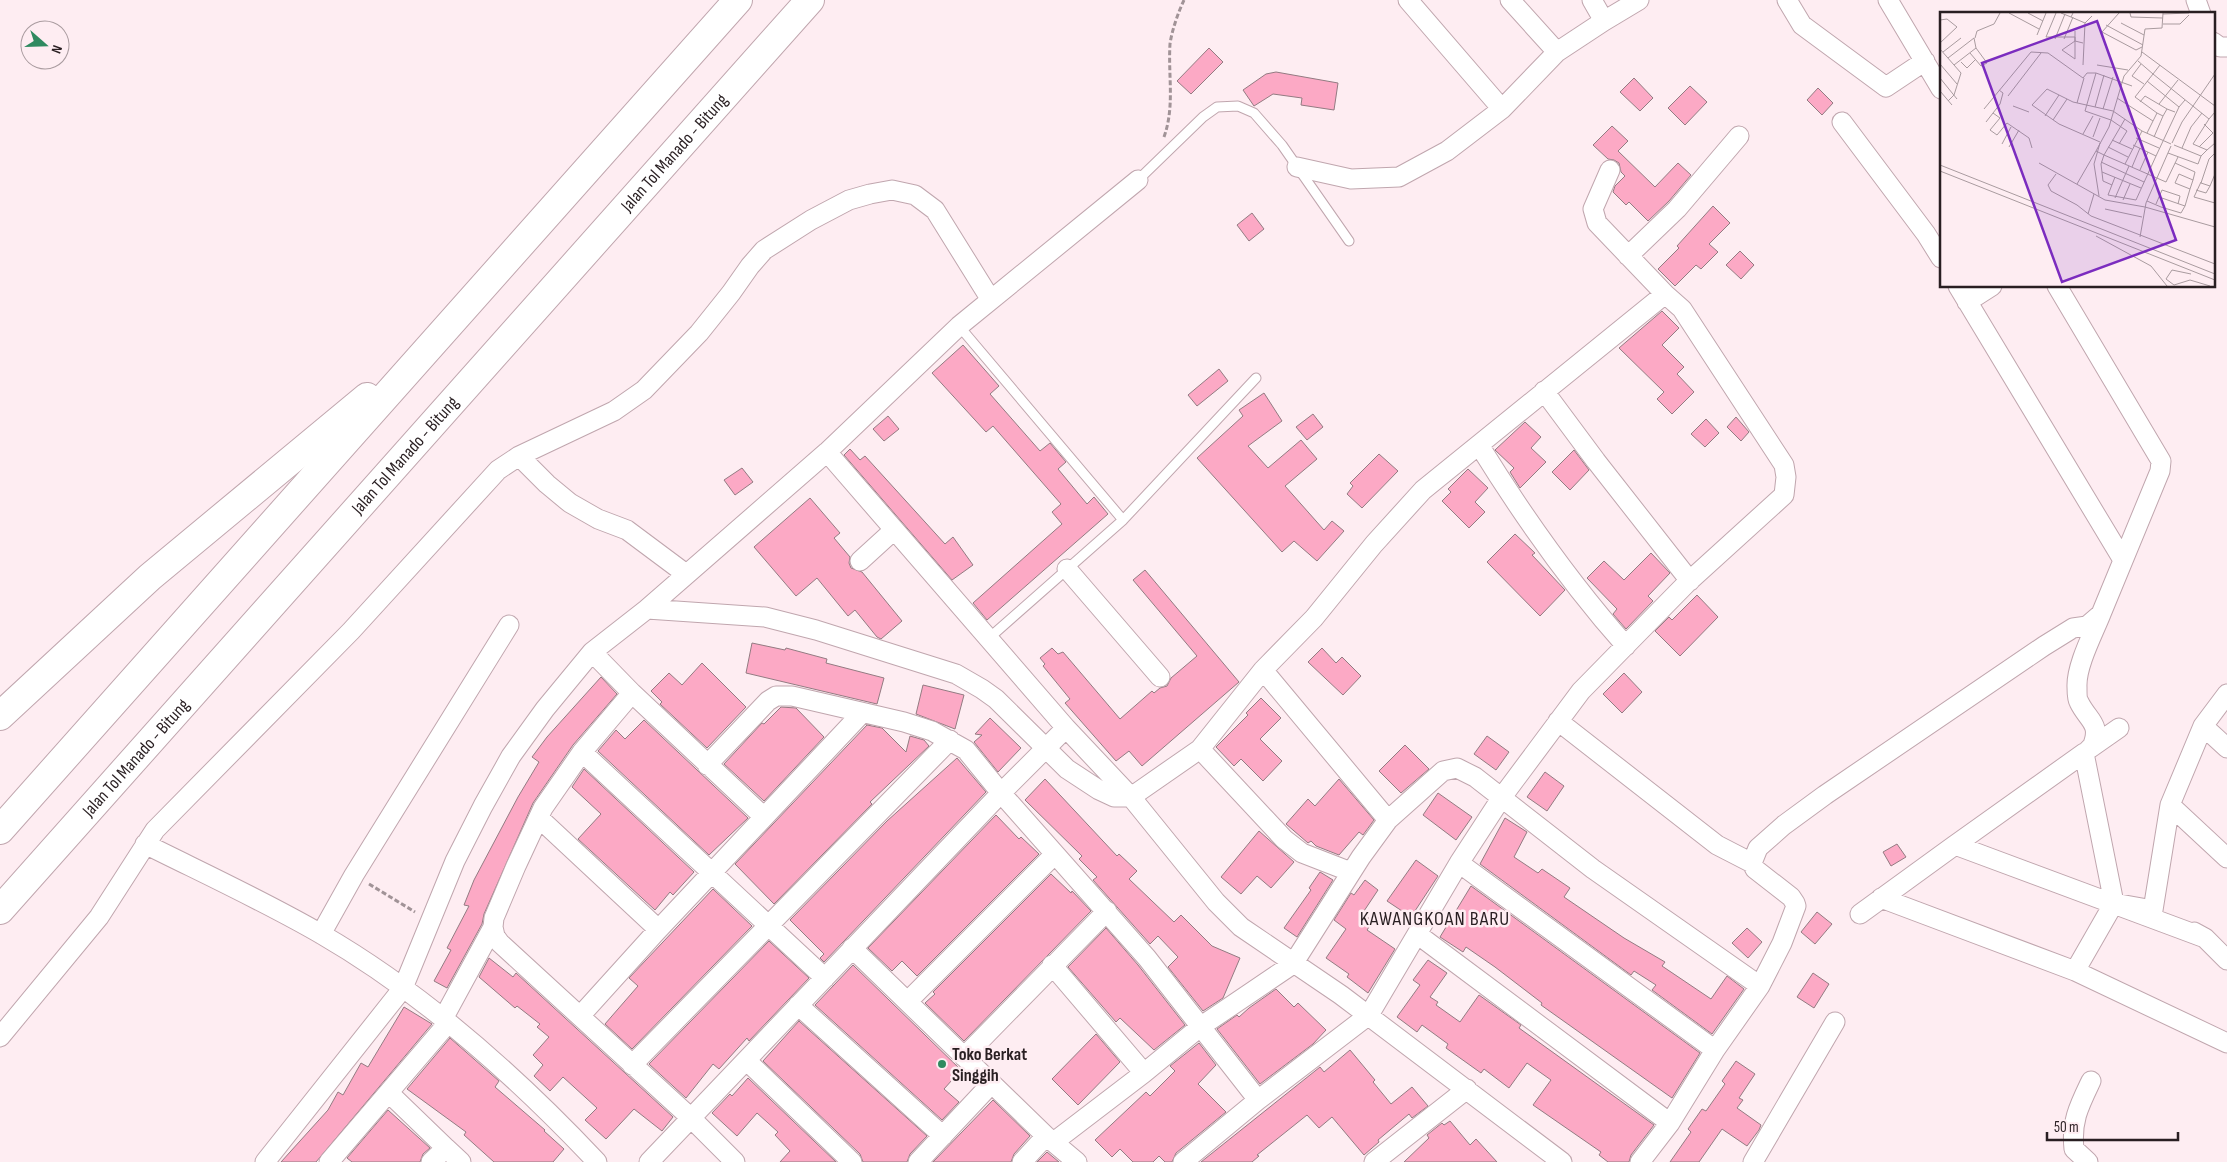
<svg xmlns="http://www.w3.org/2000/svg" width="2227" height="1162" font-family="'Sofia Sans Condensed',sans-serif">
<rect width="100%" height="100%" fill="#feedf2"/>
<path fill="#fca9c5" stroke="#937b82" d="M1209 48 1223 62 1191 94 1177 81Z
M1276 72 1338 83 1334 110 1301 105 1302 98 1273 94 1254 106 1243 90 1266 74Z
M1634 78 1653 98 1640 111 1620 92Z
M1690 86 1707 102 1685 125 1668 108Z
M1818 88 1833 103 1822 115 1807 100Z
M1612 126 1628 141 1618 151 1655 187 1678 163 1691 175 1669 201 1648 221 1629 202 1626 205 1613 192 1615 186 1625 176 1621 172 1619 163 1614 160 1608 159 1593 145Z
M1713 206 1730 223 1709 244 1718 252 1701 269 1696 265 1675 286 1658 269 1679 248 1677 246Z
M1252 213 1264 229 1249 241 1237 225Z
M1740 251 1754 265 1741 279 1726 265Z
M1662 311 1679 328 1662 345 1684 367 1677 374 1694 392 1672 414 1657 399 1664 392 1619 348Z
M963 345 999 386 990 394 1040 451 1050 443 1066 462 1058 469 1087 504 1094 497 1108 514 987 620 973 603 1062 524 1052 512 1061 504 993 426 986 432 932 373Z
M1219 369 1228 381 1197 406 1188 395Z
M1264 393 1282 421 1248 446 1268 468 1301 440 1317 459 1285 486 1324 530 1332 521 1344 531 1317 561 1294 541 1282 552 1197 458 1243 416 1239 410Z
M1313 414 1323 427 1307 440 1296 427Z
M888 416 899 429 884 441 873 429Z
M1736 417 1749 432 1741 441 1727 427Z
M1706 419 1719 433 1705 447 1691 434Z
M1525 422 1541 437 1531 448 1546 462 1520 488 1510 472 1514 468 1495 450Z
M850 449 860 460 865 456 945 544 953 537 973 565 952 580 844 455Z
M1574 450 1589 470 1570 490 1552 472Z
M1379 454 1398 471 1362 508 1347 494 1353 486 1350 483Z
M742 468 753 482 735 495 724 480Z
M1468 469 1488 488 1475 502 1485 512 1469 528 1442 501 1451 492 1448 489Z
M810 498 840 533 834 538 850 557 849 563 851 568 862 572 902 621 881 639 877 637 855 610 848 616 817 578 796 596 754 547Z
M1515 534 1535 553 1532 555 1565 590 1540 616 1487 562Z
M1651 553 1670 573 1648 596 1653 601 1626 629 1613 614 1617 609 1587 578 1604 561 1624 580Z
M1145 570 1239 682 1142 766 1129 751 1116 761 1065 703 1070 699 1043 666 1045 664 1040 658 1052 648 1058 654 1063 652 1120 719 1152 691 1154 693 1160 688 1167 686 1171 678 1197 656 1133 580Z
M1697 595 1718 617 1680 656 1655 631 1669 617 1672 620Z
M752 643 785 650 786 648 827 659 826 663 884 678 877 704 746 673Z
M1322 648 1336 663 1342 657 1361 676 1343 695 1308 662Z
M702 663 746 707 707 748 660 704 662 702 651 691 669 673 682 685Z
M1624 673 1642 692 1622 713 1603 694Z
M601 677 617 694 573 745 533 803 484 914 482 924 447 988 434 981 451 950 447 948 469 906 464 905 474 880 518 797 539 762 532 757 547 737Z
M923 685 964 695 955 729 916 714Z
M1261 698 1281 718 1260 739 1282 761 1263 781 1241 759 1234 766 1216 747 1248 715 1246 713Z
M781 707 796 708 824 737 764 801 724 764 762 723 764 724Z
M990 718 1021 748 998 772 974 742 982 735 975 734Z
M644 720 748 818 709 855 598 751 616 730 625 739Z
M867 725 882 728 906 752 910 736 924 740 929 746 870 802 872 804 774 904 735 864Z
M1487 736 1509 752 1496 770 1474 754Z
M1405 745 1429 769 1401 793 1379 771Z
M957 758 986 792 824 962 820 958 824 954 790 920 887 821Z
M584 769 694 872 673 895 670 892 655 910 578 839 601 814 572 787Z
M1545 772 1564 786 1547 811 1527 797Z
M1045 779 1117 856 1119 854 1137 871 1129 879 1174 922 1181 915 1212 946 1240 958 1223 998 1203 1011 1168 967 1178 957 1158 936 1150 944 1093 880 1097 877 1079 859 1082 856 1025 800Z
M1339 779 1374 820 1363 835 1359 832 1339 855 1316 846 1311 841 1308 843 1286 824 1308 799 1315 806Z
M1438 793 1472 817 1456 840 1423 815Z
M996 815 1019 839 1021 837 1039 854 917 976 902 961 892 971 868 948Z
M1505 818 1527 832 1514 857 1538 873 1542 869 1570 888 1564 897 1624 938 1665 962 1662 966 1711 999 1727 976 1744 989 1712 1034 1652 990 1656 985 1634 971 1631 975 1480 864Z
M1259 831 1294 862 1271 888 1257 876 1241 894 1221 877Z
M1897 844 1906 857 1891 866 1883 852Z
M1416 860 1438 876 1411 917 1387 901Z
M1320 872 1333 880 1297 937 1284 928 1311 890 1309 888Z
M1051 874 1071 893 1072 891 1091 911 964 1041 925 1003 935 994 933 992Z
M1365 880 1378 890 1362 914 1373 921 1367 930 1395 949 1368 993 1347 977 1349 974 1326 958 1346 929 1334 920 1351 893 1354 895Z
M1471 886 1700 1053 1672 1098 1541 1005 1542 1003 1495 967 1466 947 1463 952 1440 937Z
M713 889 752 926 632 1049 605 1024 638 986 629 978Z
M1817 912 1832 924 1815 944 1801 932Z
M1106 928 1138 965 1185 1025 1154 1050 1120 1018 1116 1022 1068 967Z
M1747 928 1762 942 1748 958 1732 943Z
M769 941 809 978 749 1041 747 1038 719 1069 713 1064 686 1098 649 1064Z
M489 958 513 977 516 973 673 1117 662 1131 634 1109 606 1139 585 1120 597 1108 563 1077 550 1091 534 1076 543 1065 533 1055 549 1037 537 1027 540 1024 517 1006 515 1008 479 977Z
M1428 960 1447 973 1430 997 1438 1002 1436 1005 1460 1022 1479 995 1521 1025 1519 1028 1654 1125 1631 1155 1629 1162H1608L1599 1155 1601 1152 1533 1105 1551 1080 1527 1063 1509 1088 1484 1069 1481 1073 1446 1048 1448 1044 1422 1025 1417 1032 1397 1017 1420 985 1413 980Z
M853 965 961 1070 944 1089 959 1102 942 1120 815 1005Z
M1813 973 1829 984 1814 1008 1797 997Z
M1276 989 1294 1007 1298 1003 1326 1030 1313 1044 1260 1084 1217 1029 1237 1015 1239 1017 1249 1008Z
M404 1007 432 1024 316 1162H281L328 1110 338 1092 343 1095 361 1063 368 1067Z
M799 1021 927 1136 910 1154 907 1162H863L860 1154 763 1061Z
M1096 1034 1120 1062 1078 1105 1052 1079Z
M450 1038 499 1081 495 1087 545 1130 544 1131 564 1149 553 1162H494L464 1135 466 1132 407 1089Z
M1199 1043 1216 1065 1198 1084 1226 1112 1176 1153 1172 1162H1165L1159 1156 1153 1162H1133L1120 1149 1112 1157 1095 1140 1146 1092 1150 1096 1175 1071 1170 1066Z
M1350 1050 1375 1080 1373 1082 1391 1104 1412 1087 1428 1106 1412 1118 1409 1114 1378 1140 1379 1142 1364 1155 1332 1117 1319 1128 1307 1115 1257 1155 1259 1156 1252 1162H1201L1320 1067 1324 1072Z
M1736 1061 1755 1074 1739 1098 1743 1100 1737 1108 1761 1125 1759 1130 1747 1146 1722 1129 1699 1162H1670L1691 1132 1688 1129 1702 1109 1706 1111 1725 1084 1722 1081Z
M748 1078 836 1162H780L790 1151 775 1135 778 1132 757 1113 737 1136 712 1113 730 1094 732 1096Z
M993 1100 1030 1136 1014 1154 1011 1162H933Z
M388 1110 430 1148 423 1154 420 1162H352L347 1158Z
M1450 1121 1470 1145 1476 1139 1497 1162H1404L1429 1138 1427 1135 1442 1123 1444 1125Z
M1047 1152 1059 1162H1037Z"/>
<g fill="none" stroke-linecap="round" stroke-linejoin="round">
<g stroke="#c0a6ae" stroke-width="11">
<path id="lane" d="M1138 180 1203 117 1217 107 1238 106 1254 113 1282 145 1349 241
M959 326 1123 520
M988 639 1123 520 1256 378"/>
</g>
<g stroke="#c0a6ae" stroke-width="21">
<path id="street" d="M1408 0 1502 109
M1510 0 1557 52
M1787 0 1802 25 1886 87 1925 61
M1888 0 1941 89
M2196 0 2201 14
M1604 21 1639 0
M2213 42 2220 47H2227
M1842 122 1926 234 1941 258
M1297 167 1351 179 1399 177 1447 151 1502 109 1557 52 1604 21 1592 0
M1610 170 1593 209 1597 223 1665 294
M1628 256 1677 209 1739 136
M1958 286 2123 560
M1967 302 1992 286
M1544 391 1596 461 1690 581
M1479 445C1523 516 1570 583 1626 646
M827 452 1066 728
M519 456 547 484 570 503 598 519 627 530 686 574
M860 561 894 530
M1067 569 1160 677
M647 609 765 617 816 630 956 674 982 689 996 699 1067 769 1099 790 1114 797H1131L1200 749 1263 670 1314 618 1374 544 1423 490 1665 294 1682 309 1784 465 1786 477 1784 495 1686 584 1581 691 1502 797 1459 863 1369 1015 1258 1100 1183 1162
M592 652 632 693
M1263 670 1388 820
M1558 721 1717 845 1752 863
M2203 726 2227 748
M2092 747C2102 723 2088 721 2079 702 2077 699 2077 692 2077 687 2076 666 2093 634 2101 614
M1200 749 1284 839 1302 853 1351 872
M2089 749 2119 728
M582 752 825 978
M707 765 768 701 776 696H792L904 722 932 731 966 750 1001 793 1066 728 1131 797 1216 902 1241 927 1341 995 1562 1162
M2170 805 2227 858
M539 818 658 929
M145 844C203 873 264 901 321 934 423 993 516 1076 597 1162
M1459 863 1715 1050
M1881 898 2075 971 2227 1043
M2114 903 2084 753 1955 845 2205 938
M1860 914 1955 845
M2194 932 2205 938 2227 960
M321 934 354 875 509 625
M1417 934 1670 1123
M852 948 1046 1136 1077 1162
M1052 965 1144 1073 1200 1027 1293 964 1361 857 1388 820 1443 771 1457 768 1475 777 1593 869 1760 986
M2075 971 2114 903 2153 910 2170 805 2203 726 2227 694
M908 1001 1055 854
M798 1005 943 1136
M580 1016 656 932 862 713
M443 1019 493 927
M0 1037 99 917 155 830 351 631 498 470 519 456 614 411 644 390 699 333 731 293 750 266 764 250 811 220 849 200 870 194 892 190 915 195 935 210 991 300
M964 1057 1107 911
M747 1061 852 1162
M632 1065 950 740
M389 1093 446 1148 431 1162
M1055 1141 1144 1073
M446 1148 461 1162
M265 1162 403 988 455 861 483 806 511 756 545 709 592 652 647 609 827 452 959 326 1138 180
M329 1162 448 1023
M649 1162 1001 793 1147 958 1258 1100
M735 1162 691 1118 500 943 495 936 493 927 494 918 516 866 543 808 582 752 632 693 764 817
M918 1162 992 1083
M1022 1162 1046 1136
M1374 1162 1467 1089
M1640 1162 1670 1123 1715 1050 1760 986 1782 943 1796 906 1795 903 1791 897 1755 869 1752 863 1758 848 1784 825 1825 795 2044 646 2073 628 2087 626 2101 614 2160 471 2161 461 2057 286
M1753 1162 1835 1022
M2088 1162 2074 1149C2071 1121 2079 1106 2091 1081"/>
</g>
<g stroke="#c0a6ae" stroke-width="30">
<g id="highway">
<path d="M0 716 150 577 367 397"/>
<path d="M0 830 738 0"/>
<path id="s1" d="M0 910 810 0"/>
</g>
</g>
<path stroke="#a19397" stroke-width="3" stroke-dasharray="5 2.5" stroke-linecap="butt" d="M1164 137C1175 106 1168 76 1170 44 1172 30 1178 13 1184 0
M369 884 415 912"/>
<use href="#lane" stroke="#fff" stroke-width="9"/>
<use href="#street" stroke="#fff" stroke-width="19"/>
<use href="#highway" stroke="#fff" stroke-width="28"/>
</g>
<circle fill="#2f8a60" stroke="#feedf2" stroke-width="2" cx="942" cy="1064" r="5"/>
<g text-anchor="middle" stroke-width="5" stroke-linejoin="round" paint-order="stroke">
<g font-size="18" fill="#291f22" stroke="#feedf2">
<text dy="6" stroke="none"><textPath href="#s1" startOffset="1014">Jalan Tol Manado - Bitung</textPath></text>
<text dy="6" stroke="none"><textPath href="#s1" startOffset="609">Jalan Tol Manado - Bitung</textPath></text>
<text dy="6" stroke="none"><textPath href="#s1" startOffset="204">Jalan Tol Manado - Bitung</textPath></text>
</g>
<g font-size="18" font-weight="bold" fill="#291f22" stroke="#feedf2" text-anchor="start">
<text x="952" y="1060">Toko Berkat<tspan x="952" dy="21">Singgih</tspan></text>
</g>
<g font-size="20" letter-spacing="1" fill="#291f22" stroke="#feedf2">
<text x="1435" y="925">KAWANGKOAN BARU</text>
</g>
</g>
<g transform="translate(1940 12)">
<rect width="275" height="275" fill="#feedf2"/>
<path fill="none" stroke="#a99b9f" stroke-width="1" d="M69 1 99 17M88 1 103 9M116 1 106 25H135V29L143 31M121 1 131 5 133 1M179 1 162 20 196 38 202 35M190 1 191 5 223 6M223 2 249 1M131 5 145 11 152 4M0 8 7 7 17 15 0 31M181 11 204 23M223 12H240L249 3M166 13 203 33M97 23 106 1M35 26 37 19 54 12 60 1M115 27 125 2M124 27 133 5M135 29 122 38 135 47V19M0 37 21 61 14 83 8 89M3 40 21 26M202 40 275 94M8 46 34 26 36 36 47 51 41 54 30 41M198 49 213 62 195 85 217 101 207 121M21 50 27 56 36 47M0 52 17 72M201 52 192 64 204 72M14 53 36 36M143 53 145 11M157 53 188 58M220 53 213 62 269 107 275 100M156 61 145 99 171 108 187 119 179 132M0 66 17 87M207 69 239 95 245 88M0 79 12 93M68 84 101 41M177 86 213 109M200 90 205 84 227 97M137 91 144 66M219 92 238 68M73 94 89 100M155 95 164 63M44 97 91 40 108 41 143 66 147 61H156L192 74M163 97 173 65M53 101 60 106 50 118 57 123 67 111 89 126 92 136M105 104 119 83M223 104 227 97 235 100M185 107 164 143 226 170 238 145M269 107 253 132 267 138 275 131M113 108 127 87M46 110 60 92 63 81 59 78M143 122 153 104M153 125 160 106M214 125 223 104 217 101M196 126 219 136M172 128 192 137M160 130 119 112 92 93 107 77 133 90 173 99 202 119 231 132M232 131 242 110 275 62M62 132 71 115M193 133 216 144 239 95M234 133 261 144 267 138M69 135 79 118M168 135 188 145M259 135 273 121 264 112M242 136 251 115 262 101M228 141 258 152 261 144M275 141 269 147 261 171 270 174 275 162M161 150 204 170M99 151 165 188 205 195 275 215M235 151 255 160 253 168M185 152 202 119M0 153 275 262M192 155 200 136M200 158 208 140M0 159 275 268M162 160 201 176M116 162 108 173 111 179 137 193 151 204 275 252M239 162 253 168 250 177 235 171ZM175 165 168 183 196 188 216 144M261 170 254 185 275 191M137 172 156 139M172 173 163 169 161 152 164 143 156 139 169 115 184 64 201 44 205 17 222 16 223 1M256 178 266 181 270 174M159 184 154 152 160 131M219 185 222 178 240 184 238 192M175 186 189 154M183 188 190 172M207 189 221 195 241 201 245 194 219 185 216 192M245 194 250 177M165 197 202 205M148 202 154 182M156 224 211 254 227 274M200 225 206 191 231 134M251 262 232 258 226 267 234 273 250 268 270 274"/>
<path fill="#7b2cbf" fill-opacity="0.15" stroke="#7b2cbf" stroke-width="2.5" d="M157 9 236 228 122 270 42 51Z"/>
<rect width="275" height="275" fill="none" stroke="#291f22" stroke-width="2.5"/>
</g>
<g transform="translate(45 45) rotate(110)"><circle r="24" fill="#feedf2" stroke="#a99b9f"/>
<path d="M0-4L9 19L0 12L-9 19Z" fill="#2f8a60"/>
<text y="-8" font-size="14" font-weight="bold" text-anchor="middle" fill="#291f22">N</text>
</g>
<path d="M2047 1132v8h131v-8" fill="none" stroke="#291f22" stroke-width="2.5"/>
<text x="2054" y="1132" font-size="15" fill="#291f22" stroke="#feedf2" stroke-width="4" paint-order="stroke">50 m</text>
</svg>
